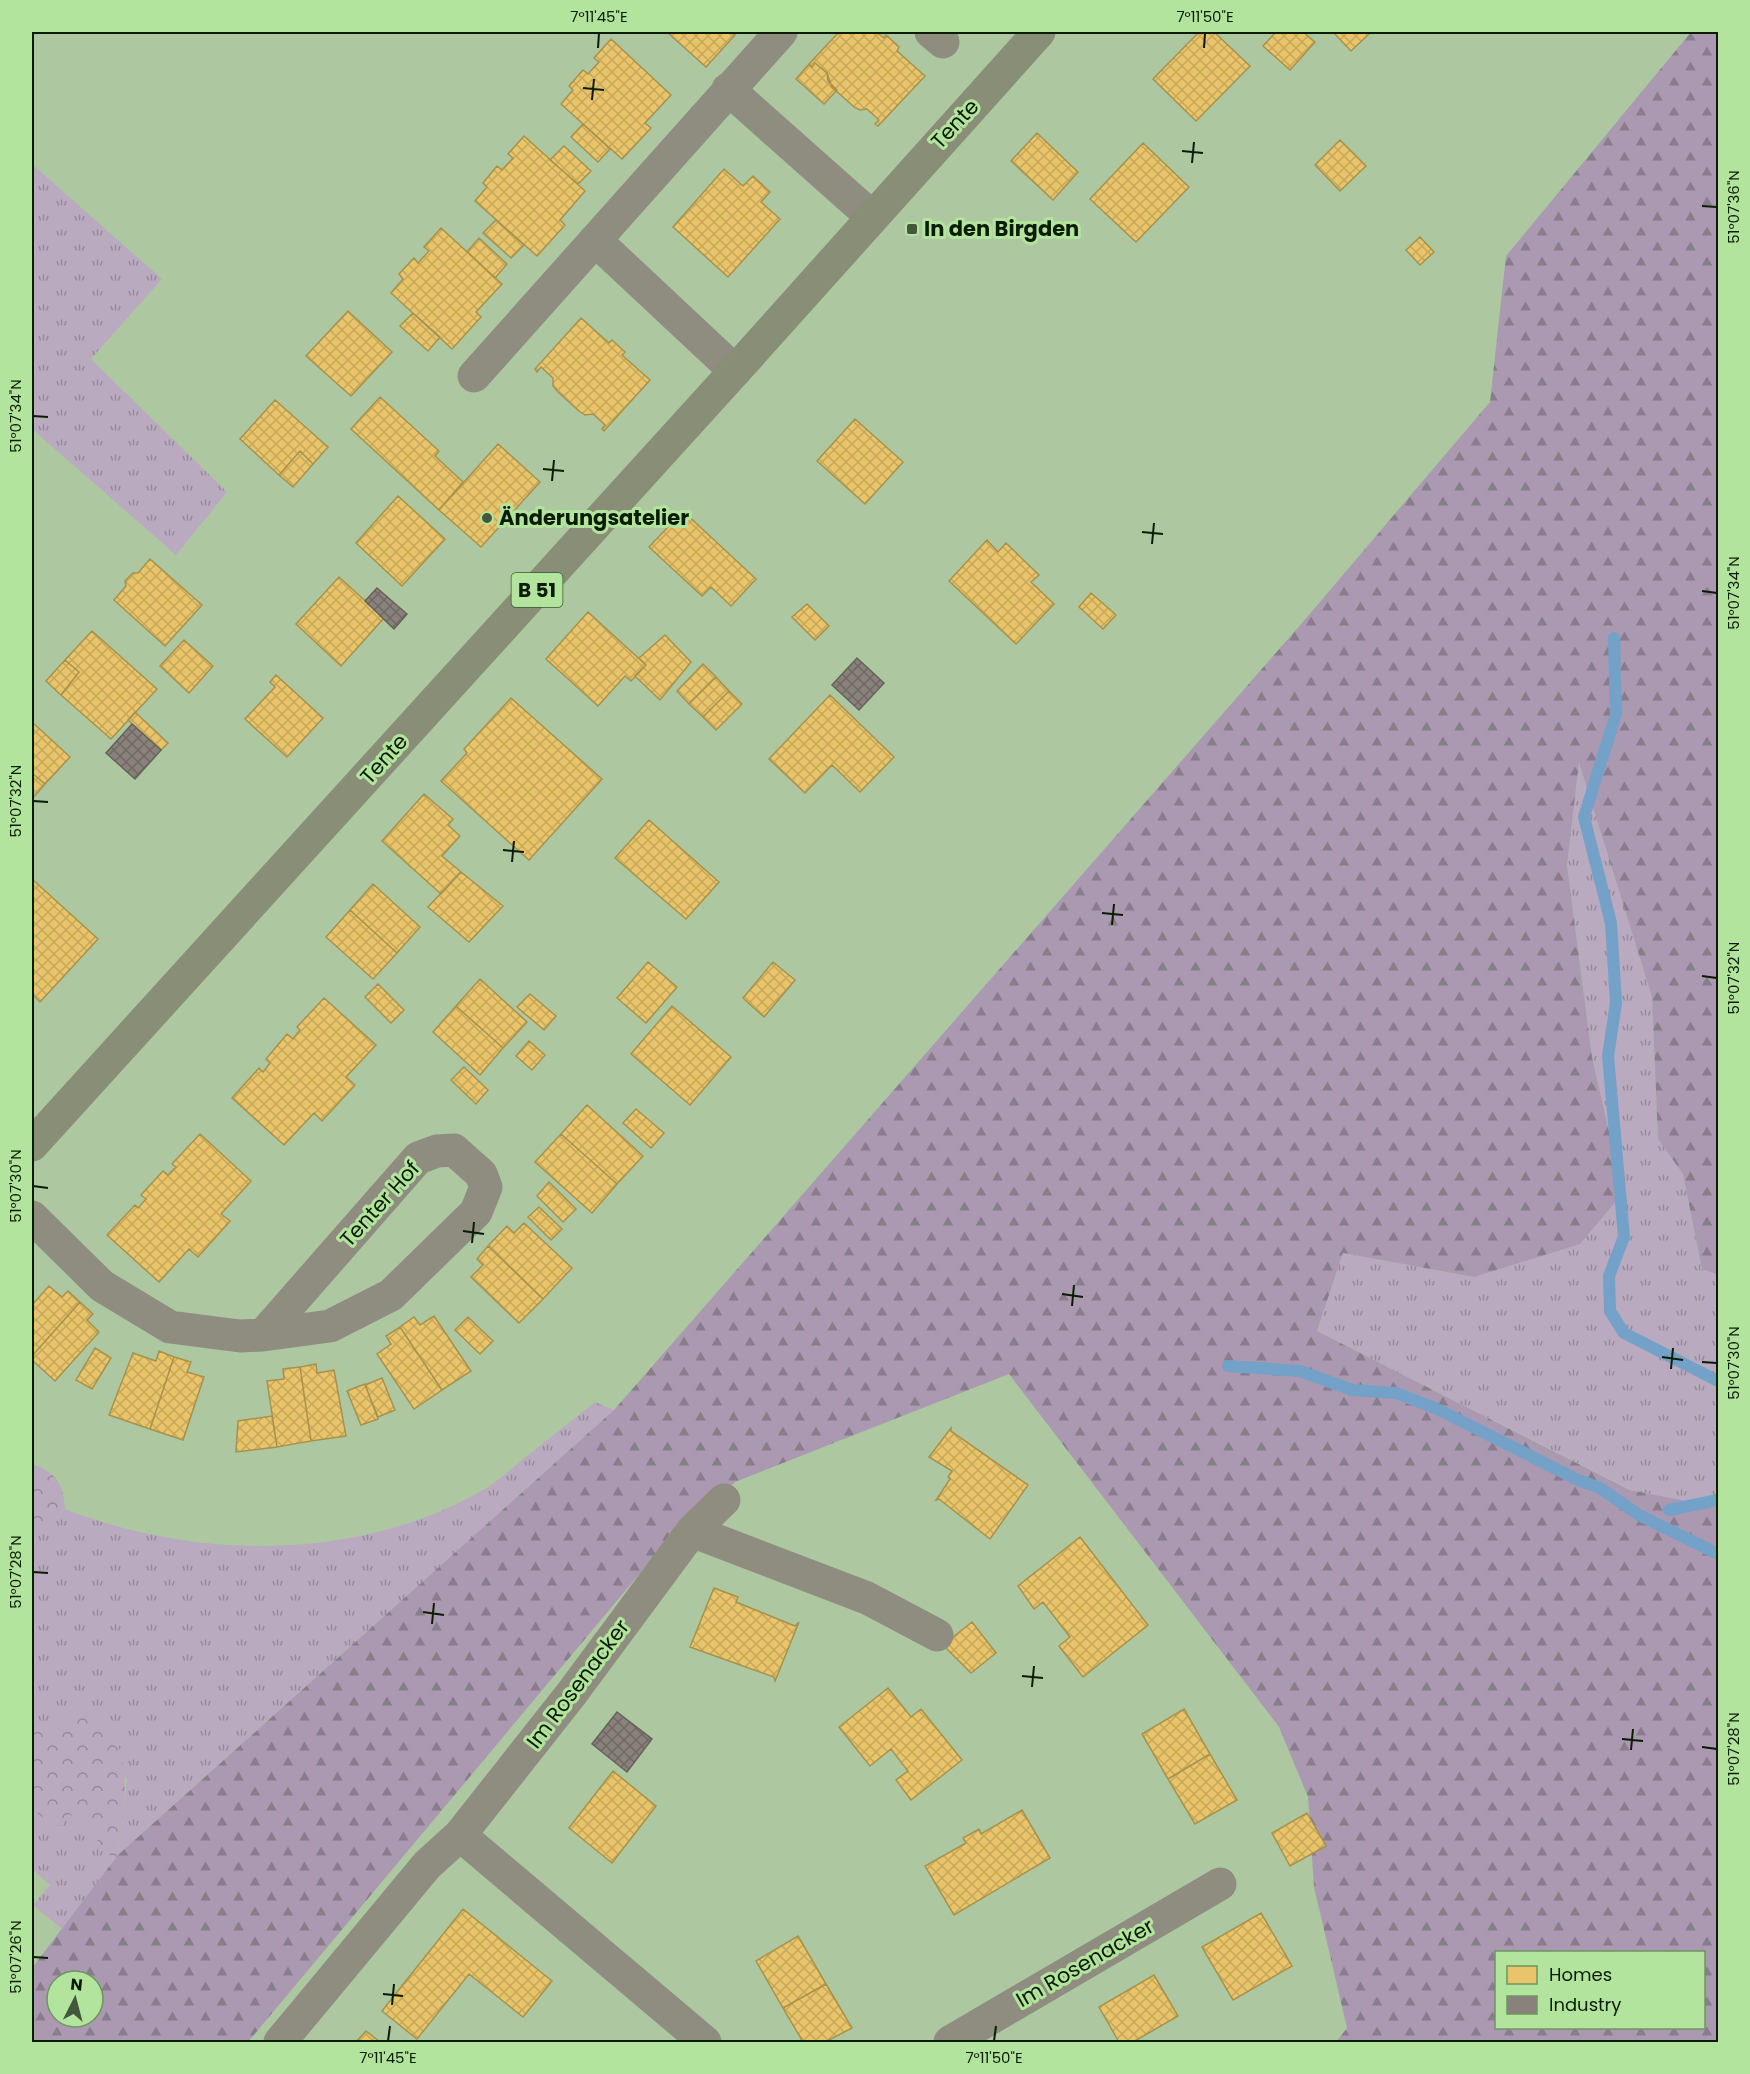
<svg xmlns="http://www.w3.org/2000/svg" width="1750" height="2074" font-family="Poppins,sans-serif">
<defs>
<pattern id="grass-tufts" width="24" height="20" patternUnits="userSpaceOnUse" patternTransform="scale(1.5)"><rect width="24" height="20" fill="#baaabf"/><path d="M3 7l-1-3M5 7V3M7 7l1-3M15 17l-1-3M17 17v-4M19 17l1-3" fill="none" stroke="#958a99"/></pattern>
<pattern id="forest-firs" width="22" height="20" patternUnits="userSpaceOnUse" patternTransform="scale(1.5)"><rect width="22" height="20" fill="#aa99b0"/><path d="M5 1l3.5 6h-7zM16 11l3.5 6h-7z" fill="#897c8d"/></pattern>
<pattern id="park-crowns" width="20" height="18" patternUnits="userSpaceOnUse" patternTransform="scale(1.5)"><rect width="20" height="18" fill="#baaabf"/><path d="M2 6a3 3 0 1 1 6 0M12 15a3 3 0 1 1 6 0" fill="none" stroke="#958a99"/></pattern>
<pattern id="homes-cross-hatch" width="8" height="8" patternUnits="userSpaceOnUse" patternTransform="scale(1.5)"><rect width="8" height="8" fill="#e9c46a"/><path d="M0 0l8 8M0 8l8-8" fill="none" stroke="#c6a85a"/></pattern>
<pattern id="industry-cross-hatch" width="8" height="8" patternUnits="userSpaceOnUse" patternTransform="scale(1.5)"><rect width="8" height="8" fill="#8a817c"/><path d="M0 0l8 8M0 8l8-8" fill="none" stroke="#6f6963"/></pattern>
</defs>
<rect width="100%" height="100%" fill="#adc8a1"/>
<path fill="url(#grass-tufts)" d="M32 164 162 279 91 359 227 492 176 555 32 429Z
M1579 760 1652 997 1658 1138 1683 1174 1702 1269 1718 1275V1507L1631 1490 1317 1331 1343 1253 1474 1277 1623 1193 1592 1057 1567 865Z
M595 1402 614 1410 118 1855 127 1779 64 1716 51 1735 32 1723V1539L65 1509C199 1561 362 1562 488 1487 500 1479 512 1468 523 1459 547 1440 571 1421 595 1402Z
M32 1809 52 1825 69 1814 81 1821 114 1860 63 1930 33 1905 50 1885 32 1869Z"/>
<path fill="url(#forest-firs)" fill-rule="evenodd" d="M1691 32H1718V1275L1702 1269 1683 1174 1658 1139 1652 997 1579 762 1567 865 1592 1057 1623 1193 1580 1244 1474 1277 1343 1253 1317 1331 1630 1490 1718 1507V2042H1336L1347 2028 1314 1887 1308 1797 1279 1727 1009 1374 735 1482 667 1541 248 2042H32V1968L118 1855 614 1410 1302 623 1490 402 1506 256ZM1496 1952H1704V2028H1496ZM57 1981H93V2017H57Z"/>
<path fill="url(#park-crowns)" d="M32 1464C56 1472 64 1485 65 1509L32 1539Z
M84 1708C140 1739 124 1802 118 1855L114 1860 81 1821 69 1814 63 1825H52L32 1809V1723L51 1735 64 1716Z"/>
<path fill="url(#homes-cross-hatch)" stroke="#a6924b" stroke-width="1.5" d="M667 32H730L735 35 706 67Z
M839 32H876L884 38 886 35 899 47 897 51 925 76 878 126 875 124 879 120 867 109 860 110 854 107 832 87 827 73 815 63 812 67 809 64Z
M1199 32H1214L1250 66 1196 121 1153 79Z
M1276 32H1303L1315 42 1290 70 1263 46Z
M1333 32H1371L1351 51Z
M611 39 671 95 645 123 651 128 622 159 561 104 573 90 569 86 583 70 588 74 599 62 594 58Z
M815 63 827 73 828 81 837 90 824 104 796 79 809 64 812 67Z
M583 124 610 149 598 162 571 137Z
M1037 133 1078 172 1053 200 1011 161Z
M524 136 585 191 560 220 565 225 537 256 475 201 487 187 483 183 497 166 502 170 513 158 508 154Z
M1340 140 1366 166 1340 191 1315 165Z
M1143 143 1189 187 1136 242 1090 199Z
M564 146 591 171 578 184 550 160Z
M724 169 743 186 753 176 770 192 761 202 780 219 728 277 673 227Z
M496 220 524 245 511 258 483 233Z
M441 228 502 284 476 312 481 317 452 349 391 293 403 279 399 274 414 258 418 263 429 251 424 247Z
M1420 237 1434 252 1420 265 1406 250Z
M479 238 507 264 495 278 467 252Z
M348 311 392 352 351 396 306 356Z
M413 313 440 337 428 351 400 326Z
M581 318 609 343 612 340 625 352 622 355 650 380 604 431 602 429 605 425 593 414 585 415 579 411 558 392 553 386V378L541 367 537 372 535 369Z
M380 397 439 451 435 456 463 482 439 510 351 429Z
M275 400 328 447 313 464 300 451 279 475 240 439Z
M855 419 903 462 865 504 817 461Z
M498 444 540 482 481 547 439 510Z
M300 451 313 464 293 487 279 475Z
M398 496 445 539 402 586 356 543Z
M683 511 756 579 731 606 711 587 702 596 649 547Z
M987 540 998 552 1006 543 1039 575 1031 582 1054 604 1016 644 949 581Z
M150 559 202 605 165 646 114 600 126 586 125 581 133 573H138Z
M339 577 384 618 341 666 296 624Z
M1091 593 1116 615 1103 629 1079 607Z
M807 604 829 626 815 640 792 617Z
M588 612 646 665 631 681 625 676 598 706 546 659Z
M92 631 157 689 111 739 61 695 79 672 65 660Z
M665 635 691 662 660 700 635 676 646 665 639 658Z
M184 640 213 666 189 693 160 666Z
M65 660 79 672 61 695 46 681Z
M703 664 716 677 689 704 677 691Z
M276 675 323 718 287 757 245 719 275 687 270 682Z
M716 677 729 691 703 717 689 704Z
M729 691 742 704 716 730 703 717Z
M830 695 894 757 860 792 832 765 805 793 769 759Z
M511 698 602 779 529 860 441 781 467 753 464 749Z
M135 712 168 743 161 750 128 720Z
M32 722 70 757 45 784 32 773Z
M32 773 45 784 32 799Z
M424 794 453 819 448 825 460 836 442 856 461 872 441 894 382 841Z
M649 820 719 882 686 919 615 858Z
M461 872 503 906 469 942 428 907Z
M32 879 98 939 40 1002 32 994Z
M373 884 420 927 397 953 350 910Z
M350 910 397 953 373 979 326 937Z
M648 962 677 987 646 1023 617 998Z
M773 962 795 980 764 1017 743 998Z
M480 979 527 1022 503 1048 456 1006Z
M378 984 404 1010 391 1023 365 997Z
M530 994 556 1016 544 1030 517 1007Z
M324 998 376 1045 346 1077 355 1085 322 1121 314 1113 284 1145 232 1098 259 1068 263 1072 270 1063 266 1059 287 1034 293 1039 300 1030 297 1027Z
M456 1006 503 1048 480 1075 433 1032Z
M672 1006 731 1057 690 1105 631 1054Z
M529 1041 545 1055 532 1070 516 1056Z
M464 1067 488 1090 476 1104 451 1080Z
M587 1105 643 1156 617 1184 561 1134Z
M636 1109 664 1133 651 1148 623 1123Z
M200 1134 251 1181 221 1214 230 1221 198 1257 189 1249 159 1282 107 1235 135 1205 138 1208 146 1199 141 1195 163 1171 168 1175 176 1167 172 1164Z
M561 1134 617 1184 592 1213 535 1162Z
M549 1182 576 1209 563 1222 537 1196Z
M539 1207 562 1229 551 1240 528 1217Z
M524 1223 572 1268 543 1299 488 1246 507 1226 514 1233Z
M488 1246 543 1299 519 1323 471 1277 483 1265 477 1259Z
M49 1286 62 1297 68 1291 80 1302 32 1356V1305Z
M80 1302 93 1314 87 1320 99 1332 55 1381 32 1360V1356Z
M434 1316 471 1371 442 1390 400 1327 414 1317 420 1325Z
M468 1317 493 1341 480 1354 455 1330Z
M400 1327 442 1390 414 1409 377 1354 391 1344 386 1336Z
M95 1348 111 1358 92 1389 76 1380Z
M159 1351 174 1357 150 1429 109 1415 133 1353 156 1361Z
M174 1357 191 1362 187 1372 204 1377 183 1440 150 1429Z
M316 1364 317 1373 334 1370 346 1436 311 1441 300 1367Z
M300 1367 311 1441 277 1447 267 1381 284 1379 283 1369Z
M382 1378 395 1410 378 1417 365 1385Z
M365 1384 378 1419 361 1425 347 1391Z
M272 1416 277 1447 236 1452 238 1421Z
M951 1428V1431L1028 1485 990 1539 939 1499 936 1500 950 1479 948 1477 952 1471 929 1457Z
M1080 1537 1148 1625 1083 1677 1059 1646 1070 1637 1043 1602 1034 1609 1018 1586Z
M714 1588 738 1597 736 1602 795 1626 799 1622 775 1681 774 1677 690 1647Z
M972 1622 996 1653 971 1673 943 1645Z
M888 1688 911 1717 921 1709 962 1760 911 1800 896 1780 908 1771 891 1749 870 1766 839 1727Z
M1184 1709 1210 1754 1168 1779 1142 1734Z
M1210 1754 1237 1800 1195 1824 1168 1779Z
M613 1771 656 1806 612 1863 569 1828Z
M1022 1810 1050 1858 954 1915 925 1866 966 1843 963 1838 979 1829 981 1834Z
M1307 1813 1326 1846 1290 1866 1272 1833Z
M463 1909 552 1981 523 2017 469 1974 417 2039 382 2011Z
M1261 1913 1292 1966 1233 2000 1202 1947Z
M798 1936 826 1984 783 2008 756 1961Z
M1154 1975 1178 2016 1133 2042H1119L1099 2007Z
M826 1984 852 2028 825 2042H803L783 2008Z
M366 2031 380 2042H356Z"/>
<path fill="url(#industry-cross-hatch)" stroke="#646358" stroke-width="1.5" d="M377 588 407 614 394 629 365 601Z
M857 658 884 683 859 710 832 685Z
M132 724 161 750 135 779 106 753Z
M617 1712 652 1739 627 1772 592 1744Z"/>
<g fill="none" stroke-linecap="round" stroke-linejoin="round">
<path stroke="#74a1c8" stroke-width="12" d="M1614 638 1616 714 1584 817 1611 923 1616 1003 1608 1056 1624 1237 1609 1276 1610 1311 1624 1333 1718 1381
M1228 1366 1300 1371 1352 1390 1396 1393 1435 1408 1578 1480 1600 1488 1639 1515 1718 1554
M1669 1510 1718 1500"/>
<path stroke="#8f8d7f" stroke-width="33" d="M931 32 943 42
M728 89 871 216
M595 240 735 371
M474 376 781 32
M32 1217 102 1286 170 1327 240 1336 263 1335 330 1326 391 1295 476 1212 486 1187 481 1174 454 1150 437 1151 418 1158 263 1335
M724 1500 692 1531 867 1598 937 1635
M460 1835 705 2042
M280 2042 427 1865 460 1835 572 1693 692 1531
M950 2042 1220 1884"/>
<path stroke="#898e76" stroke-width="33" d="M32 1145 735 371 1039 32"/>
</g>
<path fill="none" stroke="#0a1c03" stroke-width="2" d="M598 48 599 33M1204 48 1205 33M583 88 604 90M592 100 594 79M1182 151 1203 153M1192 163 1194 142M1702 206 1717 207M33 416 48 417M543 469 564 471M552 481 554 460M1142 532 1163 534M1152 544 1154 523M1702 591 1717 593M33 801 48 802M503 850 524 852M512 862 514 841M1102 913 1123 915M1112 925 1114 904M1702 976 1717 978M33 1186 48 1188M463 1231 484 1234M472 1243 474 1222M1062 1294 1083 1297M1072 1306 1074 1285M1662 1357 1683 1360M1702 1362 1717 1363M1671 1369 1673 1348M33 1572 48 1573M423 1612 444 1615M432 1624 434 1603M1022 1676 1043 1678M1032 1687 1034 1666M1622 1739 1643 1741M1702 1747 1717 1749M1631 1750 1633 1729M33 1957 48 1958M383 1994 403 1996M392 2005 394 1984M388 2041 390 2026M994 2041 996 2026"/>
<g fill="#43583a" stroke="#b3e49e" stroke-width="2">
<rect x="906" y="223" width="12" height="12" rx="3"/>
<circle cx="487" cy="518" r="6"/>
</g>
<g text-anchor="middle" stroke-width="6" stroke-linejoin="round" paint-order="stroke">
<rect fill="#b3e49e" stroke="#3d5832" stroke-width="1.5" x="511.5" y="573" width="51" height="34" rx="4.5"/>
<g font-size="20" font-weight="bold" fill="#0a1c03">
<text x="537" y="597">B 51</text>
</g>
<g font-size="21" fill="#0a1c03" stroke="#b3e49e">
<text transform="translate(955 124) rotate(-47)" y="7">Tente</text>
<text transform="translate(384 759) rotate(-48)" y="7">Tente</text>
<text transform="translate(380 1204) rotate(-48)" y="7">Tenter Hof</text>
<text transform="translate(578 1684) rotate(-53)" y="7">Im Rosenacker</text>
<text transform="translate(1085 1963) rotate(-30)" y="7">Im Rosenacker</text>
</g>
<g font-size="21" font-weight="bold" fill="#0a1c03" stroke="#b3e49e" text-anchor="start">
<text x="924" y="236">In den Birgden</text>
<text x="499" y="525">Änderungsatelier</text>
</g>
</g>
<rect width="1750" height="2074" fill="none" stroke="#b3e49e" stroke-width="66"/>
<rect x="1495" y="1951" width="210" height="78" fill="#b3e49e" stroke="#6f9460" stroke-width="1.5"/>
<rect x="1507" y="1966" width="30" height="18" fill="#e9c46a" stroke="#6f9460" stroke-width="1.5"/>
<text x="1549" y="1981" font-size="18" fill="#0a1c03">Homes</text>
<rect x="1507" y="1996" width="30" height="18" fill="#8a817c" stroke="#6f9460" stroke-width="1.5"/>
<text x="1549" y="2011" font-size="18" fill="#0a1c03">Industry</text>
<g transform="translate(75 1999) rotate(6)"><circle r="28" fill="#b3e49e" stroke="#6f9460" stroke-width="1.5"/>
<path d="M0-4.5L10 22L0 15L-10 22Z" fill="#43583a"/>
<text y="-9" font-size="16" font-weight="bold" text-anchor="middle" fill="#0a1c03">N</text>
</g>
<rect x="33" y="33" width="1684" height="2008" fill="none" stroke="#0a1c03" stroke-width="2"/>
<g font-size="15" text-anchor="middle" fill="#0a1c03">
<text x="599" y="22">7°11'45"E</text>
<text x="1205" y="22">7°11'50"E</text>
<text transform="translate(1734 207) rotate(-90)" y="5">51°07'36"N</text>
<text transform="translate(16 416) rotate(-90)" y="5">51°07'34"N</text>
<text transform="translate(1734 593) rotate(-90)" y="5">51°07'34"N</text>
<text transform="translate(16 801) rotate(-90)" y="5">51°07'32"N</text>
<text transform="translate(1734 978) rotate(-90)" y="5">51°07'32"N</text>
<text transform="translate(16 1186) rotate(-90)" y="5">51°07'30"N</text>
<text transform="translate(1734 1363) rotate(-90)" y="5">51°07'30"N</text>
<text transform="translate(16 1572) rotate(-90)" y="5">51°07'28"N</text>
<text transform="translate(1734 1749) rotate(-90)" y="5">51°07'28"N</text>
<text transform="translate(16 1957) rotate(-90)" y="5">51°07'26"N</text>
<text x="388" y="2063">7°11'45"E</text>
<text x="994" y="2063">7°11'50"E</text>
</g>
</svg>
